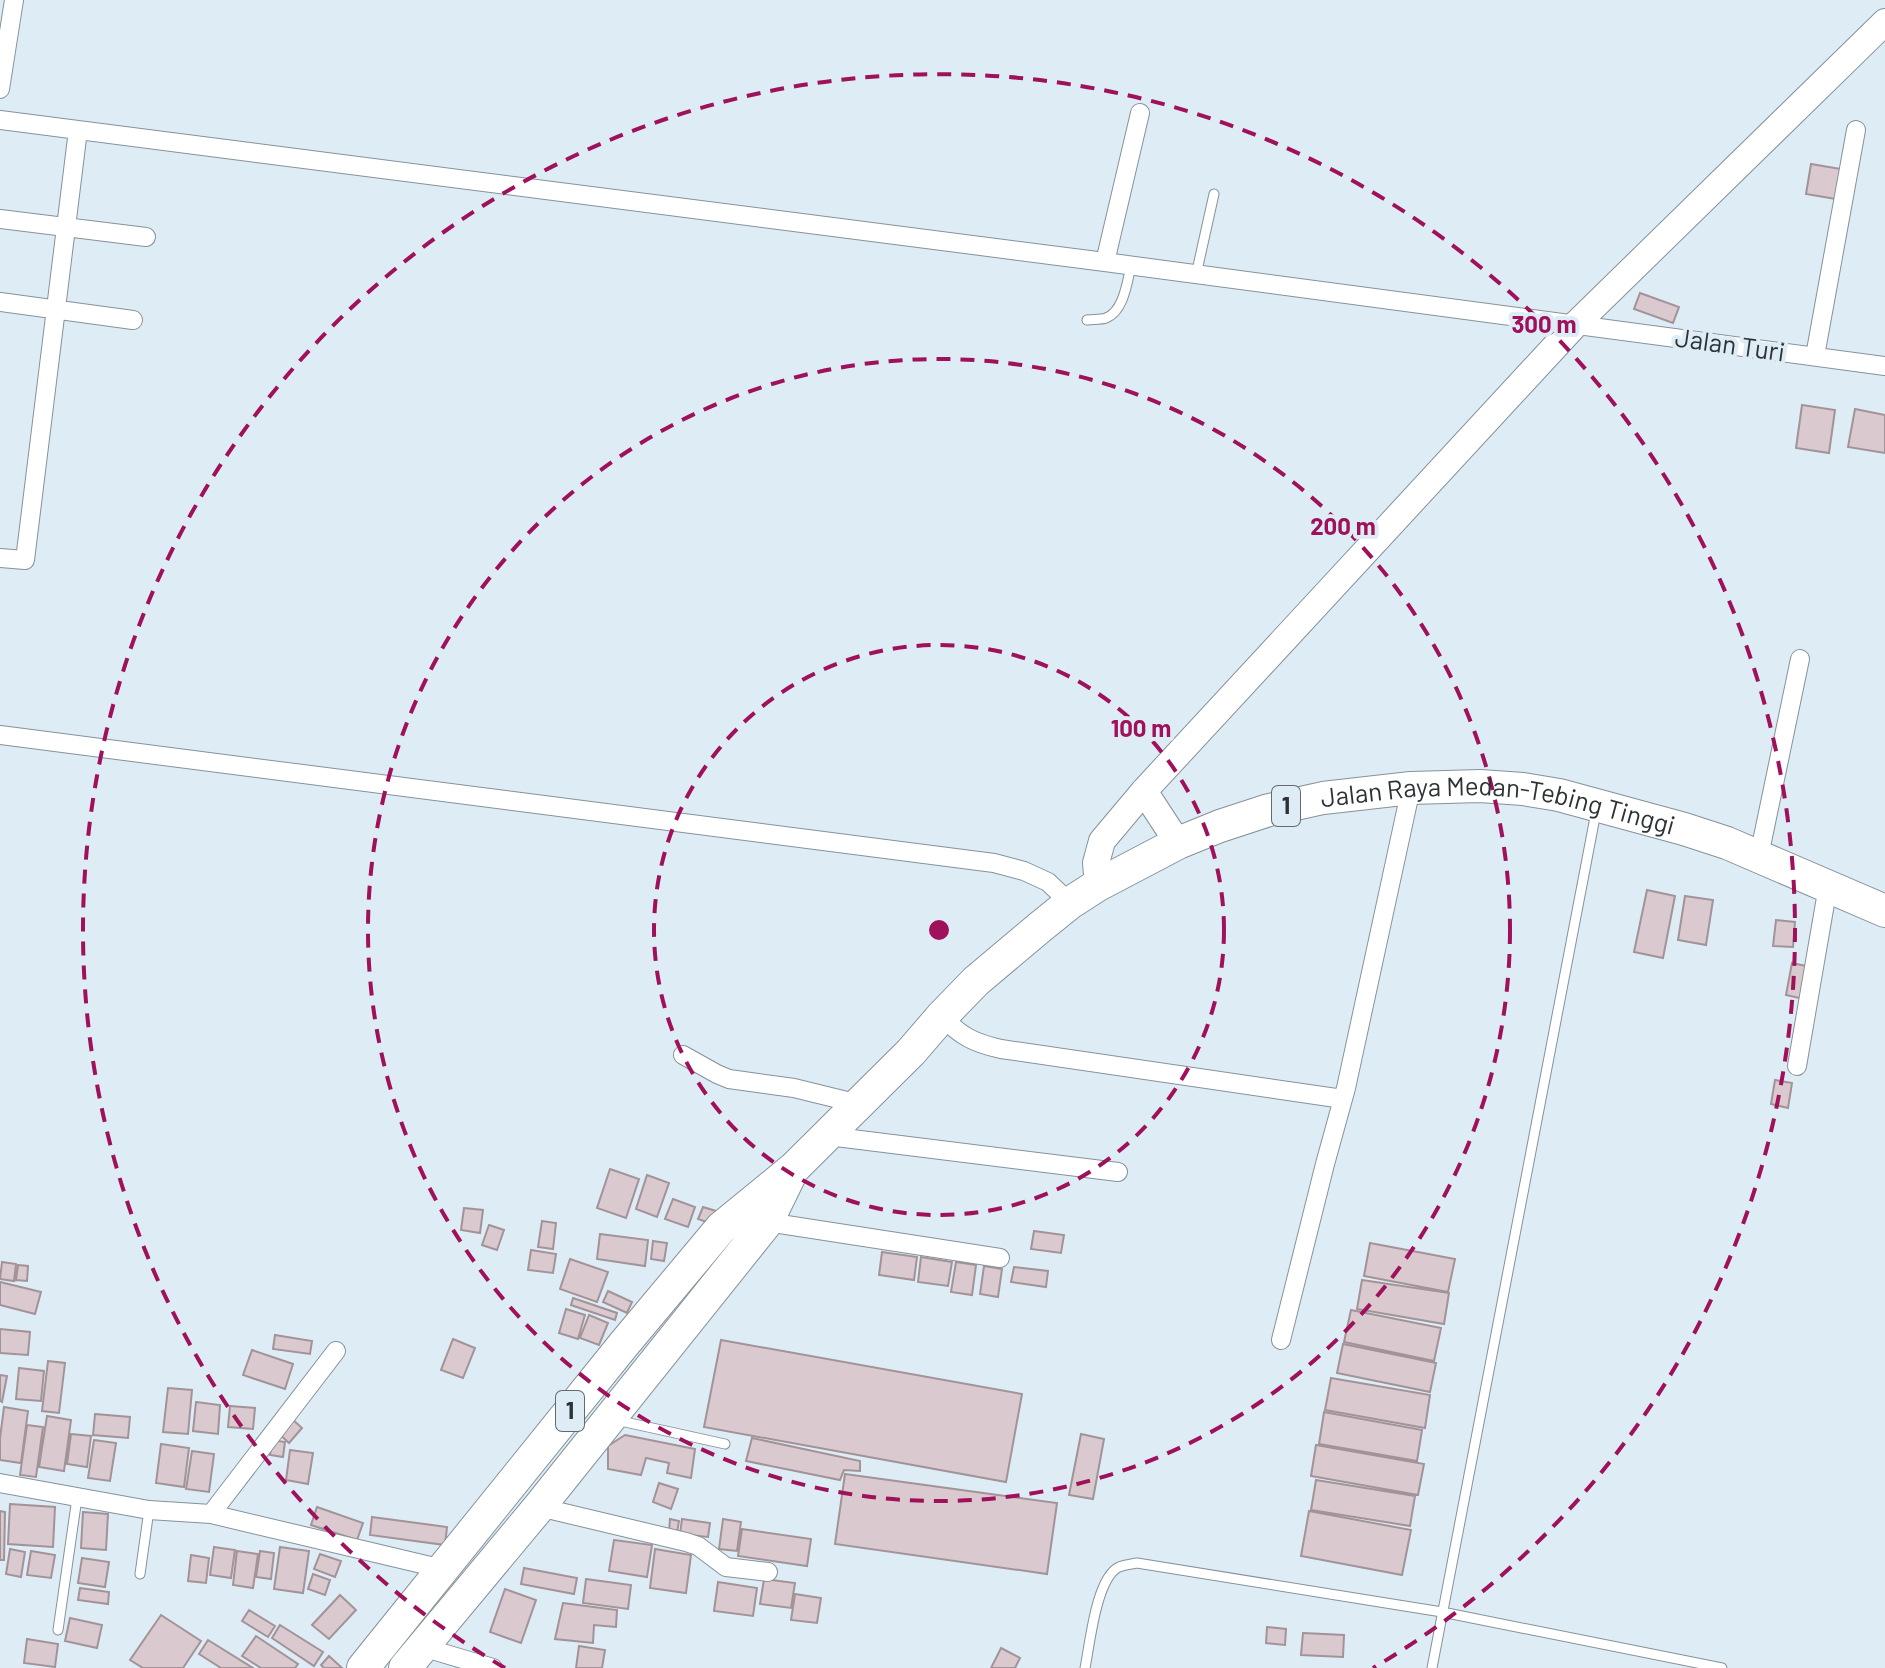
<svg xmlns="http://www.w3.org/2000/svg" width="1885" height="1668" font-family="Barlow,sans-serif">
<rect width="100%" height="100%" fill="#deecf5"/>
<path fill="#dacacf" stroke="#a29398" stroke-width="2" d="M1811 164 1847 170 1842 200 1806 194Z
M1640 293 1679 307 1673 323 1634 309Z
M1802 405 1835 410 1829 453 1796 448Z
M1855 409 1885 415V453L1848 447Z
M1647 890 1675 896 1663 958 1634 952Z
M1685 896 1713 900 1706 945 1678 940Z
M1776 920 1795 922 1793 947 1773 946Z
M1792 963 1811 967 1804 999 1786 995Z
M1775 1080 1792 1083 1788 1108 1771 1104Z
M610 1169 639 1179 626 1218 597 1208Z
M647 1175 669 1183 657 1217 636 1209Z
M673 1199 695 1207 688 1227 665 1219Z
M703 1207 716 1211 712 1224 698 1219Z
M464 1208 483 1210 480 1233 461 1230Z
M542 1221 556 1223 553 1249 538 1247Z
M489 1225 504 1230 497 1250 482 1245Z
M1034 1231 1064 1235 1061 1253 1031 1249Z
M600 1234 648 1240 645 1266 597 1259Z
M653 1241 667 1243 664 1261 651 1259Z
M1370 1243 1455 1259 1448 1292 1364 1276Z
M531 1250 556 1254 553 1273 528 1270Z
M882 1252 917 1257 914 1280 879 1275Z
M921 1257 952 1262 948 1286 918 1282Z
M570 1259 608 1272 597 1302 560 1289Z
M2 1262 16 1264 14 1281 0 1279Z
M956 1262 976 1265 972 1295 951 1292Z
M18 1265 28 1266 27 1281 16 1280Z
M984 1266 1002 1269 998 1297 980 1294Z
M1014 1267 1048 1271 1046 1287 1011 1282Z
M1362 1280 1449 1293 1444 1324 1357 1309Z
M0 1282 41 1292 35 1314 0 1305Z
M608 1291 632 1302 627 1313 603 1302Z
M573 1298 617 1313 615 1320 571 1305Z
M566 1309 585 1315 578 1339 559 1333Z
M1351 1310 1441 1328 1434 1361 1344 1342Z
M589 1315 608 1323 599 1345 580 1338Z
M0 1329 30 1332 28 1355 0 1353Z
M275 1335 312 1341 310 1354 273 1349Z
M453 1339 475 1348 463 1378 441 1370Z
M721 1340 1022 1394 1006 1482 704 1427Z
M1343 1344 1436 1363 1430 1392 1337 1373Z
M252 1350 293 1364 285 1389 243 1375Z
M48 1361 65 1363 59 1413 42 1411Z
M19 1368 44 1371 41 1401 16 1399Z
M0 1375 7 1376 2 1402 0 1401Z
M1331 1378 1430 1395 1425 1428 1325 1410Z
M168 1388 192 1390 188 1434 163 1432Z
M196 1402 220 1405 218 1434 193 1431Z
M230 1406 255 1408 253 1429 228 1427Z
M4 1407 28 1411 21 1463 0 1460V1438Z
M1324 1412 1422 1430 1417 1461 1319 1444Z
M95 1414 130 1417 128 1438 93 1435Z
M47 1416 71 1420 64 1471 39 1467Z
M290 1417 302 1428 289 1443 277 1432Z
M27 1425 43 1427 36 1477 20 1475Z
M71 1434 91 1436 87 1467 67 1464Z
M1081 1434 1104 1439 1093 1499 1069 1495Z
M625 1435 695 1449 691 1478 667 1473 669 1463 646 1458 641 1475 608 1469V1446Z
M752 1438 860 1461V1471L844 1470 840 1480 746 1461Z
M94 1440 116 1443 110 1481 88 1478Z
M272 1440 285 1442 283 1457 270 1455Z
M161 1444 189 1448 184 1487 156 1483Z
M1316 1445 1424 1464 1418 1495 1311 1476Z
M290 1450 313 1453 308 1484 286 1480Z
M192 1451 214 1454 209 1492 186 1489Z
M845 1474 1057 1503 1047 1574 835 1544Z
M1316 1480 1415 1496 1410 1526 1311 1510Z
M659 1483 678 1489 671 1509 653 1502Z
M10 1504 55 1507 53 1547 8 1544Z
M317 1507 363 1523 357 1540 311 1525Z
M0 1511 5 1512 4 1560H0Z
M1309 1511 1411 1530 1402 1575 1301 1556Z
M83 1512 108 1514 106 1550 81 1548Z
M372 1517 447 1527 445 1545 370 1535Z
M670 1519 679 1521 677 1533 669 1532Z
M682 1519 710 1523 708 1537 680 1534Z
M723 1519 741 1522 737 1551 719 1549Z
M742 1529 811 1539 807 1566 738 1556Z
M614 1540 652 1545 647 1577 609 1571Z
M214 1547 235 1550 231 1578 210 1575Z
M280 1547 309 1551 303 1593 274 1589Z
M10 1549 25 1552 21 1577 6 1574Z
M655 1549 691 1555 686 1593 650 1588Z
M31 1551 55 1555 51 1578 27 1575Z
M237 1551 258 1554 253 1588 233 1585Z
M260 1551 274 1553 271 1579 256 1577Z
M320 1554 341 1561 335 1577 314 1569Z
M191 1555 209 1558 206 1583 188 1581Z
M82 1558 109 1562 105 1587 78 1583Z
M524 1568 577 1578 574 1594 521 1584Z
M313 1574 330 1580 325 1595 308 1589Z
M586 1579 631 1585 628 1609 583 1603Z
M764 1579 795 1583 791 1608 760 1604Z
M718 1582 757 1588 753 1616 714 1611Z
M80 1588 109 1592 108 1604 78 1600Z
M505 1589 536 1600 521 1643 490 1632Z
M795 1594 821 1598 817 1623 791 1620Z
M340 1595 356 1610 329 1639 312 1625Z
M563 1603 617 1610 616 1627 594 1625 593 1643 555 1639Z
M249 1610 275 1626 268 1637 242 1621Z
M161 1615 201 1641 183 1668H143L130 1660Z
M70 1618 102 1625 97 1648 65 1641Z
M280 1625 323 1652 314 1666 272 1638Z
M1267 1627 1286 1629 1285 1645 1266 1643Z
M1303 1633 1344 1635 1343 1657 1301 1655Z
M256 1636 298 1664 295 1668H261L242 1656Z
M27 1639 58 1644 55 1667 24 1663Z
M208 1640 253 1668H221L199 1654Z
M579 1646 605 1650 602 1668H576Z
M1001 1648 1020 1658 1015 1668H991Z
M329 1656 342 1668H324L321 1665Z"/>
<g fill="none" stroke-linecap="round" stroke-linejoin="round">
<g stroke="#85929a" stroke-width="11">
<path id="lane" d="M1196 275 1214 194
M1087 320C1093 319 1100 320 1106 318 1124 311 1127 282 1131 266
M616 1420 725 1444
M140 1574 149 1510
M58 1630 77 1498
M1085 1668C1090 1644 1096 1578 1119 1567 1124 1565 1132 1564 1137 1563L1442 1612 1722 1668
M1432 1668 1596 812"/>
</g>
<g stroke="#85929a" stroke-width="20">
<path id="street" d="M0 89 14 0
M0 120 1105 262 1885 366
M0 219 146 237
M1105 262 1140 113
M0 302 133 320
M1815 356 1856 130
M0 558 25 560 78 130
M0 735 994 863 1024 871 1048 882 1070 903
M1759 856 1800 659
M942 1016C960 1036 974 1043 1001 1049L1343 1099
M683 1055 717 1074 729 1079 794 1088 859 1104
M1797 1066 1828 886
M828 1136 1118 1172
M767 1222 1000 1258
M1281 1340 1325 1164 1346 1088 1411 788
M0 1483 149 1510 211 1514 443 1569
M539 1507 686 1542 698 1546 726 1567 768 1572
M211 1514 336 1351
M422 1647 493 1668"/>
</g>
<g stroke="#85929a" stroke-width="28">
<path id="secondary" d="M1144 791 1178 843
M1098 885 1096 863 1102 841 1144 791 1575 325 1885 22"/>
</g>
<g stroke="#85929a" stroke-width="34">
<g id="highway">
<path id="s1" d="M363 1668 624 1344 721 1228 793 1169 911 1052 942 1016 976 981 1039 928 1070 903 1098 885 1178 843 1220 826 1269 810 1323 798 1411 788 1480 786 1523 789 1559 795 1684 829 1727 843 1885 911"/>
<path d="M405 1668 539 1507 767 1222 790 1175"/>
</g>
</g>
<use href="#lane" stroke="#fff" stroke-width="9"/>
<use href="#street" stroke="#fff" stroke-width="18"/>
<use href="#secondary" stroke="#fff" stroke-width="26"/>
<use href="#highway" stroke="#fff" stroke-width="32"/>
</g>
<g fill="none" stroke="#9f115b" stroke-width="4" stroke-dasharray="14 10">
<circle cx="939" cy="930" r="285"/>
<circle cx="939" cy="930" r="571"/>
<path d="M505 1668A856 856 0 1 1 1373 1668"/>
</g>
<g text-anchor="middle" stroke-width="8" stroke-linejoin="round" paint-order="stroke">
<g fill="#deecf5" stroke="#626a6f" stroke-width="2">
<rect x="1272" y="786" width="28" height="40" rx="6"/>
<rect x="556" y="1391" width="28" height="40" rx="6"/>
</g>
<g font-size="24" font-weight="bold" fill="#2d3235">
<text x="1286" y="814">1</text>
<text x="570" y="1419">1</text>
</g>
<g font-size="26" fill="#2d3235" stroke="#deecf5">
<text transform="translate(1730 345) rotate(8)" y="9">Jalan Turi</text>
<text dy="9" stroke="none"><textPath href="#s1" startOffset="1498">Jalan Raya Medan-Tebing Tinggi</textPath></text>
</g>
</g>
<circle cx="939" cy="930" r="12" fill="#9f115b" stroke="#deecf5" stroke-width="4"/>
<g font-size="24" text-anchor="middle" font-weight="bold" fill="#9f115b" stroke="#deecf5" stroke-width="8" stroke-linejoin="round" paint-order="stroke">
<text x="1544" y="333">300 m</text>
<text x="1343" y="535">200 m</text>
<text x="1141" y="737">100 m</text>
</g>
</svg>
